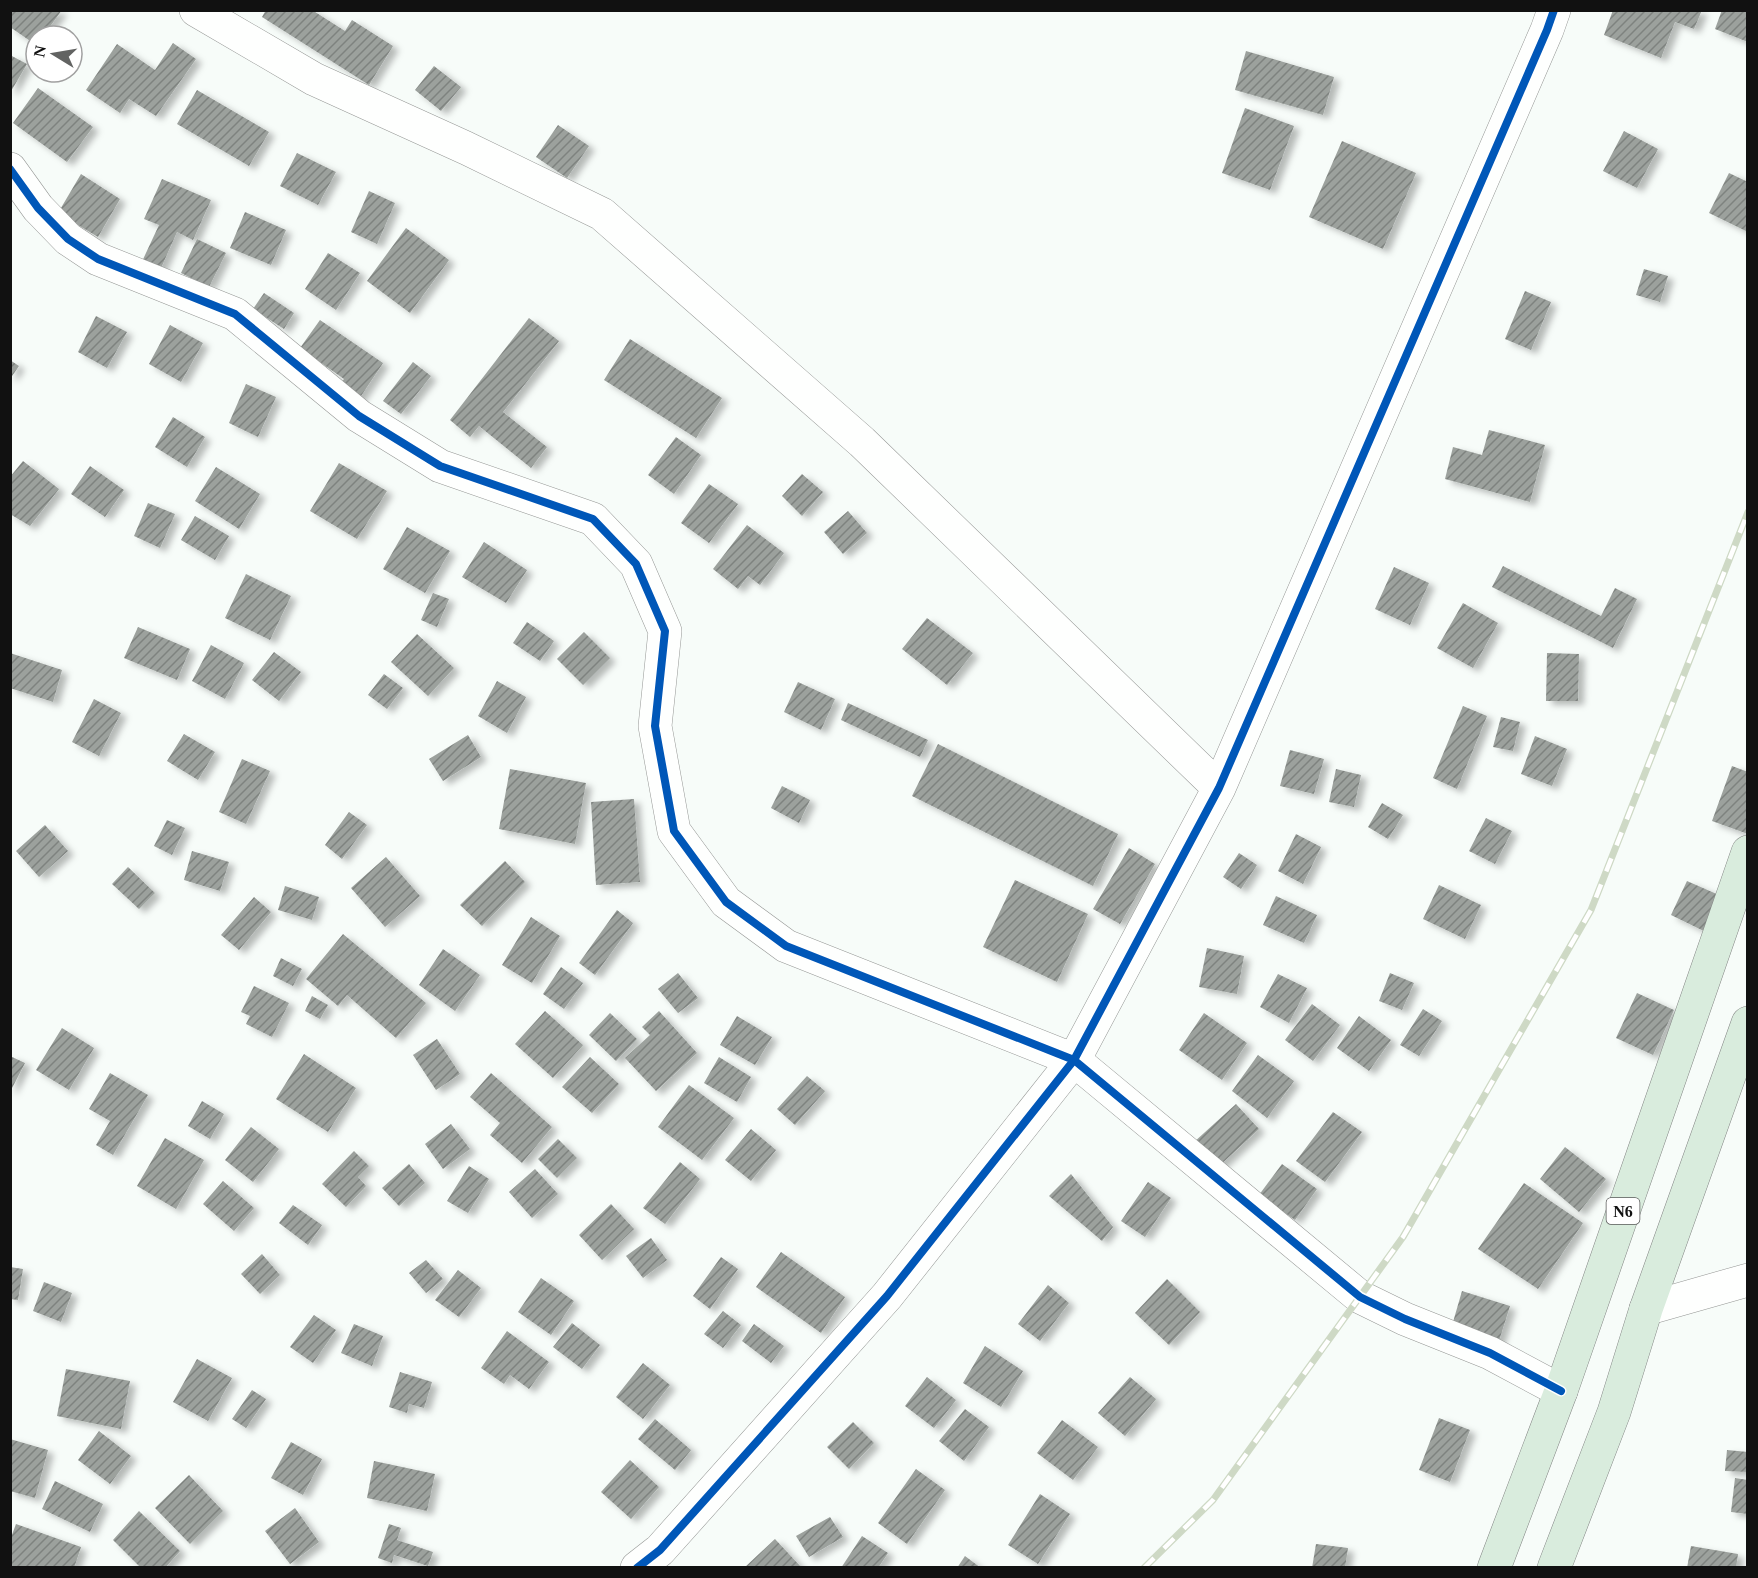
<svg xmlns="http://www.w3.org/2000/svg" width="1758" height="1578" font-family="'Times New Roman',serif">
<defs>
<pattern id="building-hatch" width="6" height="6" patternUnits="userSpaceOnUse" patternTransform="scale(1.5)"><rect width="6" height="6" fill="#9ca19d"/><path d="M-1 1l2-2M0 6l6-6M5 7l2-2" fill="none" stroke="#7e827f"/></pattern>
<filter id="shadow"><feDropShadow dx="6" dy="4" stdDeviation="3" flood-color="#0004"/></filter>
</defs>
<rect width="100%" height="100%" fill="#f7fcf9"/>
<path fill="url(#building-hatch)" filter="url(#shadow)" d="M10 10H62L43 36H36V45L10 27Z
M266 10H312L345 31 352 20 393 46 369 85 262 17Z
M1613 10H1702L1694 29 1675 22 1661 58 1604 35Z
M1722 10H1748V42L1715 29Z
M173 43 196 59 156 116 129 99 120 113 86 90 117 44 155 70Z
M1246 51 1334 77 1323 115 1235 90Z
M10 55 27 64 10 93Z
M434 66 461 87 441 111 415 90Z
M38 88 93 127 67 162 13 123Z
M197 90 269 132 249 166 177 124Z
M1245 108 1294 126 1270 190 1222 173Z
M558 125 589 146 567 178 536 157Z
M1624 131 1658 149 1637 188 1603 171Z
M1342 141 1416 173 1383 249 1309 217Z
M297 153 336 172 318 205 280 186Z
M1729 173 1748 182V232L1709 213Z
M81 174 120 199 98 237 58 213Z
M162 179 211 200 193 240 177 232 157 277 139 268 159 225 144 219Z
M369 191 395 203 377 244 351 232Z
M245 212 286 230 271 265 230 248Z
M406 228 449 260 410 313 367 281Z
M197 239 226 253 209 287 181 273Z
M328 253 360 273 336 310 305 289Z
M1644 269 1668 276 1660 302 1636 295Z
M1525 291 1551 302 1531 350 1505 339Z
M264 293 294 313 284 329 253 309Z
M96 316 127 332 107 368 78 352Z
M529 318 559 341 503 412 547 447 531 468 479 426 470 437 450 420Z
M320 320 383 363 357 402 337 388 344 379 300 348Z
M170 325 203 343 181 382 149 364Z
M630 339 722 398 696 438 604 380Z
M10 360 19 366 10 379Z
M413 362 431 376 401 414 383 401Z
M246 384 276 397 258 437 229 423Z
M173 417 205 437 187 467 155 447Z
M1489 430 1545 445 1530 502 1445 479 1453 447 1482 455Z
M676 437 701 455 674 494 648 475Z
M23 461 59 489 30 526 10 514V477Z
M339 463 387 491 357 539 310 511Z
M90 466 124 490 105 517 71 494Z
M216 467 260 494 239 529 195 501Z
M802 474 823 492 802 516 782 496Z
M709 484 738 504 709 543 681 523Z
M148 503 175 514 160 548 134 536Z
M848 511 867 533 843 554 824 532Z
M195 516 229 536 215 560 181 540Z
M747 525 784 553 760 585 748 576 738 589 713 569Z
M407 527 450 551 425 593 383 569Z
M484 542 527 570 506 603 462 577Z
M1503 566 1601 616 1615 588 1637 599 1613 648 1492 587Z
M1394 567 1429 583 1410 625 1375 609Z
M246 574 291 596 270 640 225 618Z
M433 593 449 599 437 627 421 620Z
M1463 603 1498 623 1473 668 1437 648Z
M927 618 973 653 947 685 902 649Z
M527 622 554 641 540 661 513 643Z
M138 627 190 649 177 680 124 658Z
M584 632 610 658 583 685 557 659Z
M417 634 454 668 428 696 391 662Z
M211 645 244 663 225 699 192 681Z
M274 652 301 672 279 701 252 680Z
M10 653 62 670 53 702 10 688Z
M1547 653 1579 654 1578 701H1546Z
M384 674 403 688 387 709 368 695Z
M497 681 526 697 507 733 478 716Z
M798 682 835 699 821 730 784 712Z
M94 699 121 713 99 756 72 742Z
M848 703 928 740 920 757 841 720Z
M1463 706 1487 716 1457 789 1433 778Z
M1501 717 1520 722 1513 751 1493 747Z
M184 734 215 752 198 780 167 761Z
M468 735 481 757 443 781 429 759Z
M1535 736 1567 749 1552 786 1521 774Z
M938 744 1118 834 1093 886 912 796Z
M1290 750 1324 759 1314 794 1280 786Z
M242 759 270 771 246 824 219 812Z
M1732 766 1748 772V834L1712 821Z
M510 769 586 783 575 844 499 829Z
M1336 769 1361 775 1354 807 1329 802Z
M782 786 810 800 799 823 771 808Z
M634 799 640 882 596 885 591 802Z
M1382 803 1403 815 1388 839 1368 827Z
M349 812 367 825 342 859 325 845Z
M1486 818 1512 831 1495 864 1469 851Z
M167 820 185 828 172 855 154 846Z
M45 825 68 851 39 877 16 851Z
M1296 834 1321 847 1303 884 1278 871Z
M1129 848 1155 864 1120 924 1093 909Z
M192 851 229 862 220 891 184 880Z
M1239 853 1257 865 1241 889 1223 877Z
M386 857 420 896 385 927 351 888Z
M505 861 525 882 482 926 460 905Z
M128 867 155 893 139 909 112 884Z
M1015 880 1088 914 1057 982 983 947Z
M1687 881 1728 899 1712 935 1671 915Z
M1439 885 1481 905 1465 939 1423 919Z
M285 886 319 897 312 920 278 910Z
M1276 896 1317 915 1304 943 1263 925Z
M254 897 271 912 239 950 221 935Z
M617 910 633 923 595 975 579 963Z
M531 917 560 936 532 983 502 965Z
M343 934 426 1003 396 1038 347 995 338 1006 306 979Z
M1207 948 1244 956 1237 994 1199 987Z
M443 949 480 975 455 1011 419 985Z
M281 958 302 969 293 986 273 976Z
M561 967 583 983 564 1009 543 994Z
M678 973 698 998 678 1013 658 989Z
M1390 973 1414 983 1402 1010 1379 1001Z
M1278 974 1307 988 1289 1023 1260 1007Z
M254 986 289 1003 272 1037 246 1024 250 1016 241 1012Z
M1637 993 1674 1010 1653 1055 1616 1038Z
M312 996 328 1005 320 1019 305 1011Z
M1312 1004 1340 1025 1313 1061 1285 1040Z
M1423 1009 1442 1021 1419 1056 1400 1045Z
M545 1011 583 1045 553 1078 515 1044Z
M659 1011 697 1053 656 1091 625 1058 650 1035 642 1027Z
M610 1013 637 1039 616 1061 589 1035Z
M1204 1013 1247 1043 1222 1080 1179 1050Z
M737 1016 772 1037 755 1065 720 1045Z
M1359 1016 1391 1040 1369 1071 1337 1048Z
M62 1028 94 1048 69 1090 36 1070Z
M437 1039 460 1074 436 1090 413 1055Z
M304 1054 356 1088 328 1132 276 1099Z
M1258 1055 1294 1081 1267 1118 1232 1091Z
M10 1056 25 1063 10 1092Z
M590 1057 619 1084 592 1113 562 1087Z
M719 1057 751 1077 737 1102 704 1083Z
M110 1073 148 1095 113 1155 96 1145 110 1121 89 1109Z
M491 1073 552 1127 522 1163 490 1135 500 1123 470 1097Z
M807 1076 825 1091 795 1125 777 1109Z
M689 1085 734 1118 702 1160 658 1127Z
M202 1101 224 1114 210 1139 188 1126Z
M1236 1104 1259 1129 1216 1169 1193 1143Z
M1333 1112 1362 1132 1325 1182 1296 1161Z
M451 1124 470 1149 443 1169 425 1144Z
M251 1127 279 1149 253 1182 225 1160Z
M751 1129 776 1150 751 1181 725 1160Z
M165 1138 204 1160 176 1209 137 1186Z
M558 1139 577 1158 557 1178 538 1159Z
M1565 1147 1606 1179 1579 1212 1540 1179Z
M354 1151 369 1166 358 1177 366 1186 346 1207 322 1184Z
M680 1162 700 1179 665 1224 643 1208Z
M409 1164 425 1183 399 1206 382 1188Z
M1282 1164 1317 1189 1295 1220 1259 1195Z
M469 1166 489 1179 468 1213 447 1201Z
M535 1169 558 1194 532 1218 509 1192Z
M1071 1174 1113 1227 1102 1241 1049 1196Z
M223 1181 254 1208 234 1231 203 1204Z
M1148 1182 1171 1198 1145 1237 1121 1221Z
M1524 1183 1583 1223 1538 1289 1478 1249Z
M611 1204 634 1229 602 1260 579 1235Z
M293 1205 322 1225 308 1245 279 1223Z
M651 1238 667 1260 643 1278 626 1256Z
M781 1252 845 1297 821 1333 756 1287Z
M262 1254 280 1275 260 1294 241 1274Z
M721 1257 738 1269 710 1309 693 1296Z
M426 1260 443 1279 426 1293 409 1273Z
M10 1267 23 1269 18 1300 10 1299Z
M458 1270 481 1288 459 1317 435 1300Z
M541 1278 574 1301 551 1335 518 1312Z
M1167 1279 1200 1312 1169 1345 1135 1313Z
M44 1282 72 1293 61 1322 33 1311Z
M1048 1285 1069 1303 1040 1341 1018 1324Z
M1462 1291 1510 1306 1498 1344 1451 1329Z
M723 1311 741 1325 723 1348 704 1334Z
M314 1315 336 1330 313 1363 290 1347Z
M572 1323 600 1345 582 1369 553 1347Z
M354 1324 383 1336 372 1366 341 1353Z
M754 1324 784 1346 771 1363 742 1341Z
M507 1331 549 1362 529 1389 510 1375 504 1384 481 1368Z
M985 1346 1023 1371 1001 1407 963 1383Z
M197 1359 232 1378 208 1421 173 1402Z
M643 1363 670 1385 643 1419 616 1397Z
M66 1369 130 1381 121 1429 57 1416Z
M400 1372 432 1382 424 1408 409 1404 407 1413 389 1407Z
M927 1377 956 1400 934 1428 905 1406Z
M1130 1377 1156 1399 1125 1436 1098 1413Z
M252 1390 266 1399 246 1428 232 1419Z
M965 1409 989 1427 964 1461 939 1441Z
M1439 1418 1470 1430 1450 1482 1419 1470Z
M655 1419 691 1450 675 1470 638 1439Z
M1062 1420 1098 1447 1073 1480 1037 1453Z
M853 1422 874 1443 849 1469 827 1447Z
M99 1431 131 1456 110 1484 78 1460Z
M10 1439 48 1450 35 1498 10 1491Z
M291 1442 322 1459 303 1495 271 1478Z
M1727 1450 1748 1452V1472L1725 1471Z
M630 1460 659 1487 631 1519 601 1492Z
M374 1461 435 1474 427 1511 367 1498Z
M916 1469 945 1490 907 1544 878 1523Z
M189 1475 223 1511 190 1544 155 1508Z
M1735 1478 1748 1480V1514L1731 1512Z
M55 1481 103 1504 90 1532 42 1509Z
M1040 1494 1070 1514 1038 1564 1008 1545Z
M295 1508 319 1542 290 1564 265 1531Z
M139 1511 180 1551 165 1568H141L113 1540Z
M830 1517 843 1537 809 1557 796 1536Z
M16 1524 81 1547 74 1568H10V1540Z
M389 1524 401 1528 397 1540 433 1552 428 1566 394 1555 392 1563 378 1558Z
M862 1536 888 1553 878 1568H841Z
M775 1539 802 1568H744Z
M1316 1544 1348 1548 1345 1568H1312Z
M1691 1546 1738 1554 1736 1568H1687Z
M965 1556 981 1568H957Z"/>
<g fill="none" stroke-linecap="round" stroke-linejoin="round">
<g stroke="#959795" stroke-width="34">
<path id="minor" d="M196 10 314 79 466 148 602 214 862 442 1219 788
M10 169 38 208 68 239 98 259 235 314 359 416 440 466 593 519 636 564 665 631 655 726 674 831 726 902 786 946 1074 1060 1360 1297 1405 1319 1490 1353 1561 1391
M1646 1309 1748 1280
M637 1568 660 1550 887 1296 1074 1060 1219 788 1547 30 1554 10"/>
</g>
<g stroke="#828483" stroke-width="34">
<path id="trunk" d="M1494 1568 1561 1391 1748 852
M1554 1568 1614 1412 1646 1309 1748 1023"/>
</g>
<use href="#minor" stroke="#fefffe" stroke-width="33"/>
<use href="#trunk" stroke="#d9ecdd" stroke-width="33"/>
<g stroke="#ced9c5" stroke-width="7">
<path id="rail" d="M1144 1568 1213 1500 1403 1237 1591 910 1748 512"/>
</g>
<use href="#rail" stroke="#fff" stroke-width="4.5" stroke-dasharray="14" stroke-linecap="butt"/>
<g stroke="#fff" stroke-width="11">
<path id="cycleway" d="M10 169 38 208 68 239 98 259 235 314 359 416 440 466 593 519 636 564 665 631 655 726 674 831 726 902 786 946 1074 1060 1360 1297 1405 1319 1490 1353 1561 1391
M637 1568 660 1550 887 1296 1074 1060 1219 788 1547 30 1554 10"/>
</g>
<use href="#cycleway" stroke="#0057b8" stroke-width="8"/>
</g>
<g text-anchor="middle" stroke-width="6" stroke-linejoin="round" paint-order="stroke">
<rect fill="#fff" stroke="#585858" stroke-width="1.5" x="1606.5" y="1198" width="33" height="26" rx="4.5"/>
<g font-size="16" font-weight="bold" fill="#111">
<text x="1623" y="1217">N6</text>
</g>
</g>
<rect width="1758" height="1578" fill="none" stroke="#111111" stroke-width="24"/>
<g transform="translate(54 54) rotate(281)"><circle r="28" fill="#ffffff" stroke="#a0a0a0" stroke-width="1.5"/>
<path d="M0-4.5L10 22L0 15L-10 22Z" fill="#626362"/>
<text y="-9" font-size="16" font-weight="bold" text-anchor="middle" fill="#111111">N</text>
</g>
</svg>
